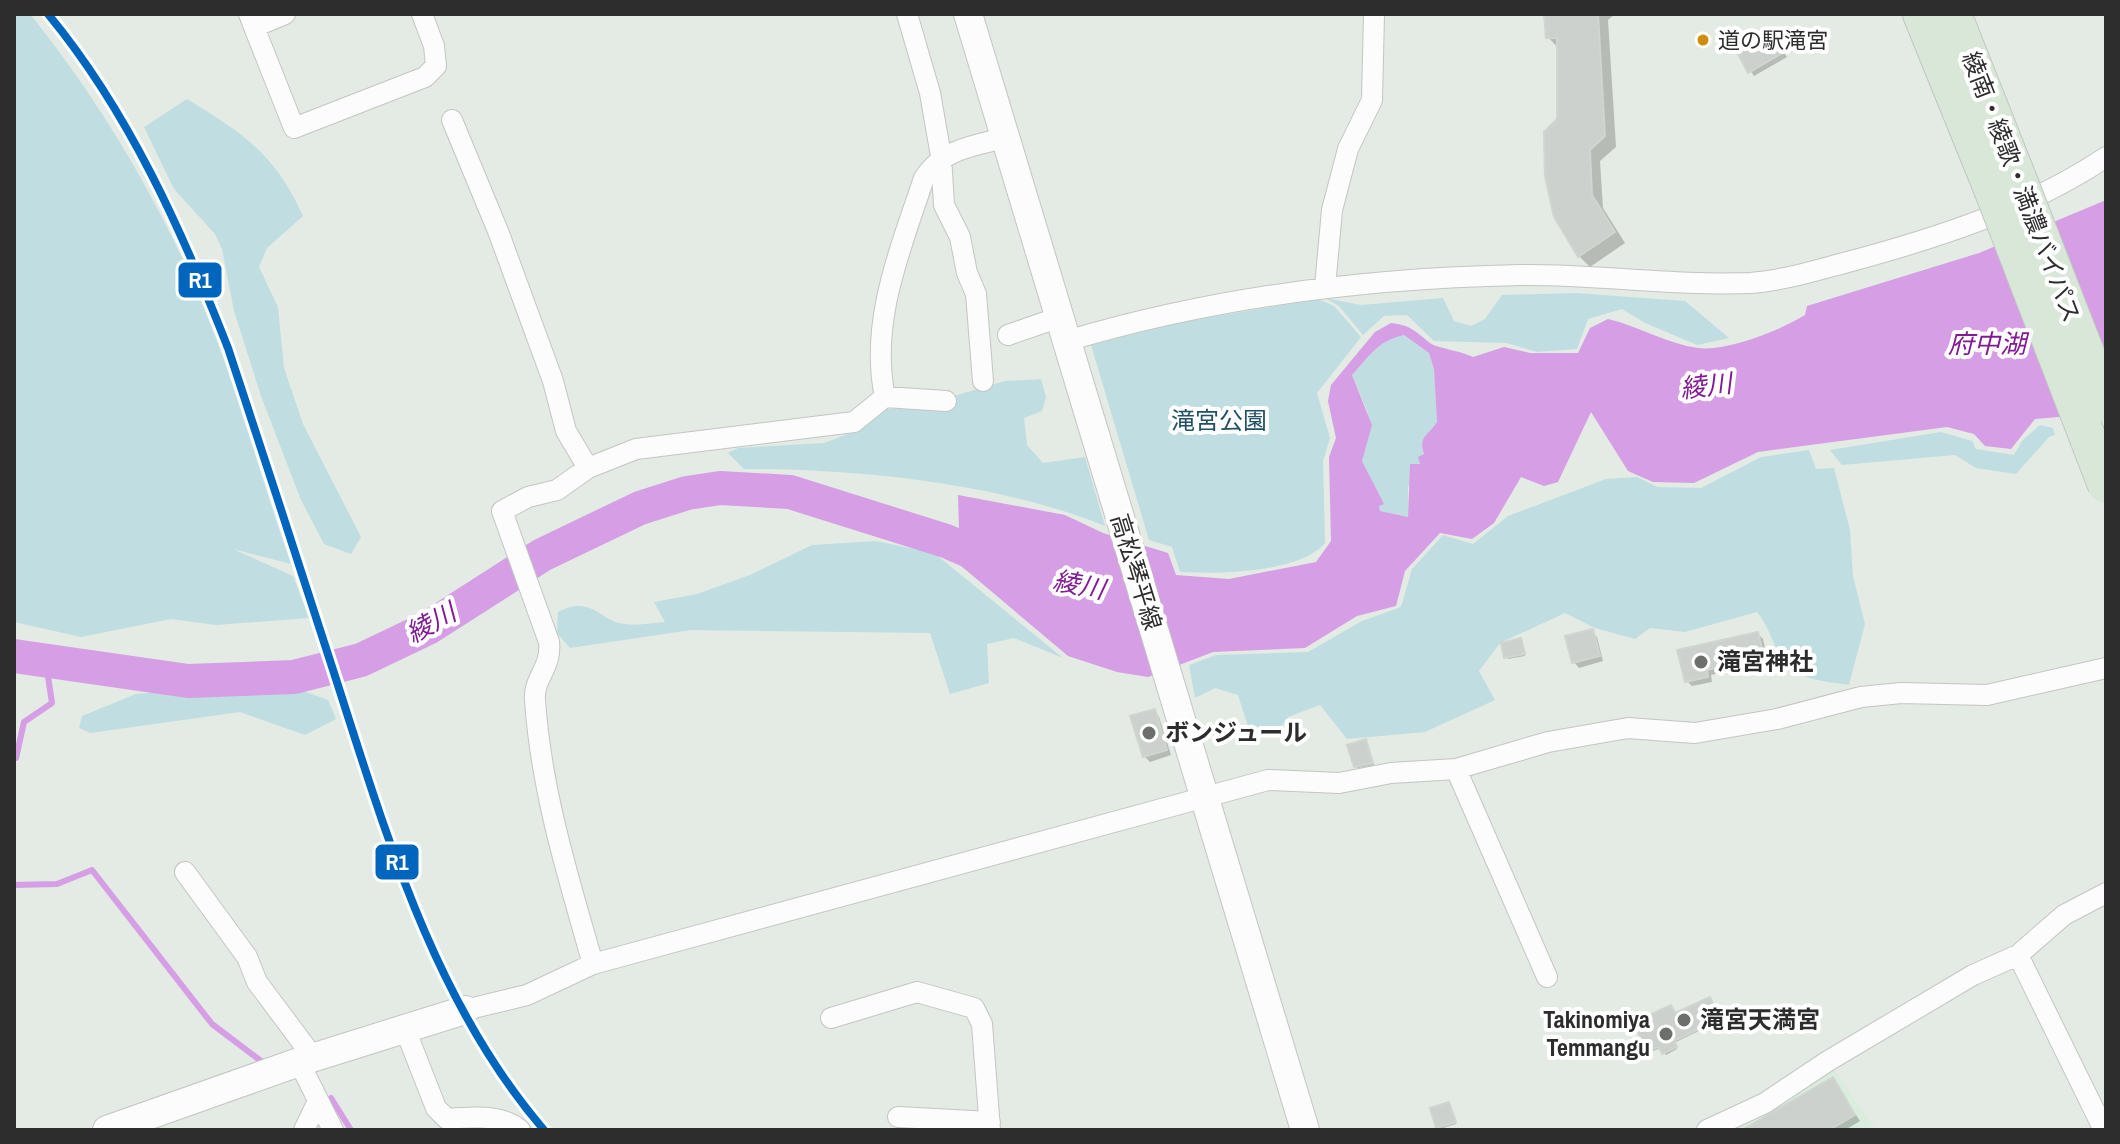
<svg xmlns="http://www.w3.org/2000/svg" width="2120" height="1144" font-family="'Archivo Narrow','Noto Sans JP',sans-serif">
<rect width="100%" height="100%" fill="#e4eae4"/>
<path fill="#daecdd" d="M1832 1066 1876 1130H1717Z"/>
<path fill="#c0dee1" d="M14 14H30C92 91 144 176 186 266 230 360 256 465 291 564L233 549 293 576 309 618 216 625 171 619 81 637 14 622Z
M187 99C244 134 274 153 303 216L267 248 259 267 278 307 284 368 303 424 361 537 351 554 324 544 301 500 261 396 234 311 222 249 215 234 174 189 144 127Z
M1576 293 1685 301 1729 338 1697 345 1645 323 1622 309 1588 319 1577 349 1537 352 1506 343 1434 341 1407 315 1384 316 1363 335 1339 306 1325 298 1361 305 1443 298 1454 321 1471 326 1485 319 1502 295Z
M1318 299 1334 306 1361 337 1317 393 1330 438 1323 461 1325 543C1300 573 1218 574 1180 572L1172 547 1149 540 1091 345 1175 323Z
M1404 335 1429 353 1434 369 1437 422C1428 436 1418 437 1424 454L1408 487V517L1380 511 1379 506 1383 503 1362 461 1368 413 1352 375C1369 357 1377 341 1404 335Z
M1041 379 1046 397 1042 411 1024 418 1027 445 1043 463 1085 457 1105 526C999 483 858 469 744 469L728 453 738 448 824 443 861 429 887 409 954 408V396L1005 381Z
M2040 425 2053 428 2055 435 2049 437 2016 474 1976 468 1955 455 1842 465 1830 450 1941 432 1972 441 1976 449 2014 455 2022 441Z
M1809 450 1816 469 1834 468 1850 530 1853 576 1865 624 1849 685C1827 681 1799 681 1784 662 1774 649 1771 629 1757 612L1685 632 1650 628 1635 639 1595 628 1565 613 1500 643 1479 671 1495 700 1425 732 1347 739 1320 705 1288 717 1276 734 1251 736 1238 695 1215 688 1195 698 1189 665 1216 655 1308 652 1362 621 1401 607 1412 569 1443 535 1473 544 1508 516 1606 479 1637 477 1657 487 1701 488 1761 457Z
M876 541 934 553 1063 658 1014 638 987 644 989 683 950 694 930 633 691 630 570 648 557 633 558 612C592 594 600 622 625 624 638 626 652 623 665 622L654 602 697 594 750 575 812 545Z
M194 689 306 692 328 700 336 719 305 735 240 712 90 733 79 728 82 716 136 694Z"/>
<path fill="#d59ee5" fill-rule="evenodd" d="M2106 200V413L2035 419 2011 449 1985 446 1974 434 1947 427 1758 452 1694 483 1653 482 1628 471 1591 412 1558 482 1544 486 1521 477 1494 523 1472 539 1440 533 1405 571 1396 606 1357 616 1305 648 1213 652 1148 677 1117 672 1068 656 960 565 958 495 1065 515 1103 533 1168 553 1176 575 1229 579 1316 562 1331 541 1329 457 1336 438 1328 401 1331 385 1375 332 1391 323C1411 325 1416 332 1430 343 1436 348 1462 351 1473 357L1504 347 1530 353H1578L1590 328 1608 319C1638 326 1668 344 1698 348 1726 352 1781 330 1805 315L1807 306 1979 253ZM1404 335 1429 353 1434 369 1437 422C1428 436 1418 436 1424 454L1418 457 1420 464H1410L1408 517 1380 511 1379 506 1384 504 1362 461 1372 425 1352 375C1369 357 1377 341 1404 335Z"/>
<path fill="#0003" d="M1546 14H1615L1608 20 1616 147 1600 161 1603 208 1625 243 1590 267 1579 256 1559 120V49L1548 37Z
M1754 37 1762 47 1779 45 1787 57 1754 76 1741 56 1731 52Z
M1592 632 1597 637 1603 661 1579 668 1574 662Z
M1758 634 1763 639 1769 667 1747 672 1743 667 1711 675 1712 682 1692 686 1687 681Z
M1520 640 1525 656 1508 659 1506 657Z
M1154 711 1159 717 1171 755 1150 762 1144 756Z
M1366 741 1374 765 1358 768 1355 766Z
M1711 1001 1723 1025 1710 1031 1707 1027 1674 1043 1677 1049 1666 1055 1661 1048 1653 1051 1649 1049 1675 1015Z
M1833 1080 1860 1121 1845 1130H1746Z
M1450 1106 1456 1124 1440 1129 1438 1127Z"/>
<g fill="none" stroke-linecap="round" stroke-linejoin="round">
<path stroke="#d59ee5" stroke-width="6" d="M16 758 24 722 52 703 46 663
M14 885 57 884 92 870 212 1024 261 1061
M331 1098 351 1130"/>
<path stroke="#d59ee5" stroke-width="34" d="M14 656 188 681 294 677 361 660 428 628 542 555 640 508 687 493 720 488 790 492 946 541 1003 566"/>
</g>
<path fill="#cdd1cd" stroke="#d0d5d0" stroke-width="2" d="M1544 14H1598L1605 136 1590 150 1592 195 1615 232 1578 257 1554 217 1545 176 1544 132 1557 119V38H1546Z
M1755 35 1761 45 1776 38 1784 52 1748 73 1737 52 1729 53 1727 39Z
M1593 629 1600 656 1572 663 1565 636Z
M1758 632 1765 662 1740 668 1739 662 1707 670 1708 677 1685 682 1677 650Z
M1521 638 1525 654 1504 658 1501 643Z
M1155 709 1167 750 1143 757 1130 716Z
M1366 739 1373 763 1354 767 1347 745Z
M1710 997 1722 1023 1707 1031 1705 1026 1674 1041 1677 1047 1662 1054 1659 1047 1650 1050 1645 1047 1638 1033 1650 1027 1645 1017 1671 1005 1675 1013Z
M1833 1077 1855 1115 1829 1130H1742Z
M1449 1102 1456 1122 1436 1128 1430 1108Z"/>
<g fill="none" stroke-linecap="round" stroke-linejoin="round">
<g stroke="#c4c5c4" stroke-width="22">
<path id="street" d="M249 14 254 27 285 14
M907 14 930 93 941 156 944 205 960 237 967 273 976 294 983 381
M254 27 294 128 425 77 436 66 434 46 422 14
M452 120 498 231 553 381 566 431 588 468
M1325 287 1332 210 1348 149 1372 100 1374 14
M1008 335 1060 317
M1067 341C1214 297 1366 278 1520 275 1597 274 1673 286 1750 283 1782 281 1813 271 1844 263 1934 239 2029 209 2106 157
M946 401 885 397C869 322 901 248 924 178 943 149 973 146 1005 138
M1456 769 1547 977
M185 872 247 957 257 982 313 1057
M2018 955 2104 1130
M593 964C568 877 541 790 535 700 533 678 552 668 549 642L502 511 528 497 557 490 588 468 636 449 854 422 885 397
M465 1010 527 995 593 964 1268 780 1339 783 1391 773 1456 769 1548 742 1628 728 1695 733 1777 719 1861 697 1901 693 1987 695 2106 668
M831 1018 917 992 974 1008 982 1024 990 1130
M405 1029 436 1108 447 1119C470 1117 502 1114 520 1130
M299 1062 333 1130
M898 1117 990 1122
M304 1130 318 1101
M1707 1130 1765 1103 1828 1061 1973 975 2018 955 2064 915 2106 893"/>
</g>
<g stroke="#c4c5c4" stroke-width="30">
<path id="secondary" d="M968 14 1305 1130
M107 1130 299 1062 465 1010"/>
</g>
<g stroke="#c3c6c3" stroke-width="38">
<path id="highway" d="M1921 14 1992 189
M1953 14 2018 178"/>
</g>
<use href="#street" stroke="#fbfcfb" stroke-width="20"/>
<use href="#secondary" stroke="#fbfcfb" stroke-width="28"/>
<use href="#highway" stroke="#d8e7d7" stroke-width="36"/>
<g stroke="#c3c6c3" stroke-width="38" stroke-linecap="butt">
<path id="highway-bridge" d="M2018 178 2106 404
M1992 189 2106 485"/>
</g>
<use href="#highway-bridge" stroke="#d8e7d7" stroke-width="36"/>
<g stroke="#fff" stroke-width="14">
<path id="rail-1" d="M48 14C129 112 182 231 228 348 264 457 300 567 335 676 386 834 434 1002 544 1130"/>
</g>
<use href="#rail-1" stroke="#0065bd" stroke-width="8"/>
</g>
<circle fill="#cf8e09" stroke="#fff" stroke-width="3" cx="1703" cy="40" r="7"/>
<g fill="#6d6f6d" stroke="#fff" stroke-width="3">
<circle cx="1701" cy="662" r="8"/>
<circle cx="1149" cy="733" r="8"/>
<circle cx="1684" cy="1020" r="8"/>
<circle cx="1666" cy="1034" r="8"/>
</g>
<g text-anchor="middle" stroke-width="8" stroke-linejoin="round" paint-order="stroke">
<g font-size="22" fill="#2d2d2d" stroke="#fff" text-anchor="start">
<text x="1718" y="48">道の駅滝宮</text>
</g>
<g font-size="24" fill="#2d2d2d" stroke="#fff">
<text transform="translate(2021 187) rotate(69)" y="8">綾南・綾歌・満濃バイパス</text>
<text transform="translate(1136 572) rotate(73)" y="8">高松琴平線</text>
</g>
<g font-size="24" fill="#225165" stroke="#fff">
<text x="1219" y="429">滝宮公園</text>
</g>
<g font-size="24" font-weight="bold" fill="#2d2d2d" stroke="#fff" text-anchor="start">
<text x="1717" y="670">滝宮神社</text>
<text x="1165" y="741">ボンジュール</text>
<text x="1650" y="1028" text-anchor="end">Takinomiya<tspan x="1650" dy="28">Temmangu</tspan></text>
<text x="1700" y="1028">滝宮天満宮</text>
</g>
<g font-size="26" font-style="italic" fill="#821a94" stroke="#fff">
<text x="1987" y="353">府中湖</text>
<text transform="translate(1706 386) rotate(-7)" y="9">綾川</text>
<text transform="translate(1079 585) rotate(11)" y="9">綾川</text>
<text transform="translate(431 623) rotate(-29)" y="9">綾川</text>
</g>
</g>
<g stroke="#fff" stroke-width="3">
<rect x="177" y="261" width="46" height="38" rx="8" fill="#0065bd"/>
<rect x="374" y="843" width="46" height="38" rx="8" fill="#0065bd"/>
</g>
<g font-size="22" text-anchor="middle" font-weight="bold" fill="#fff">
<text x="200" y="288">R1</text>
<text x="397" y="870">R1</text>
</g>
<rect width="2120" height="1144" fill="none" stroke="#2d2d2d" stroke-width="32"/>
</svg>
